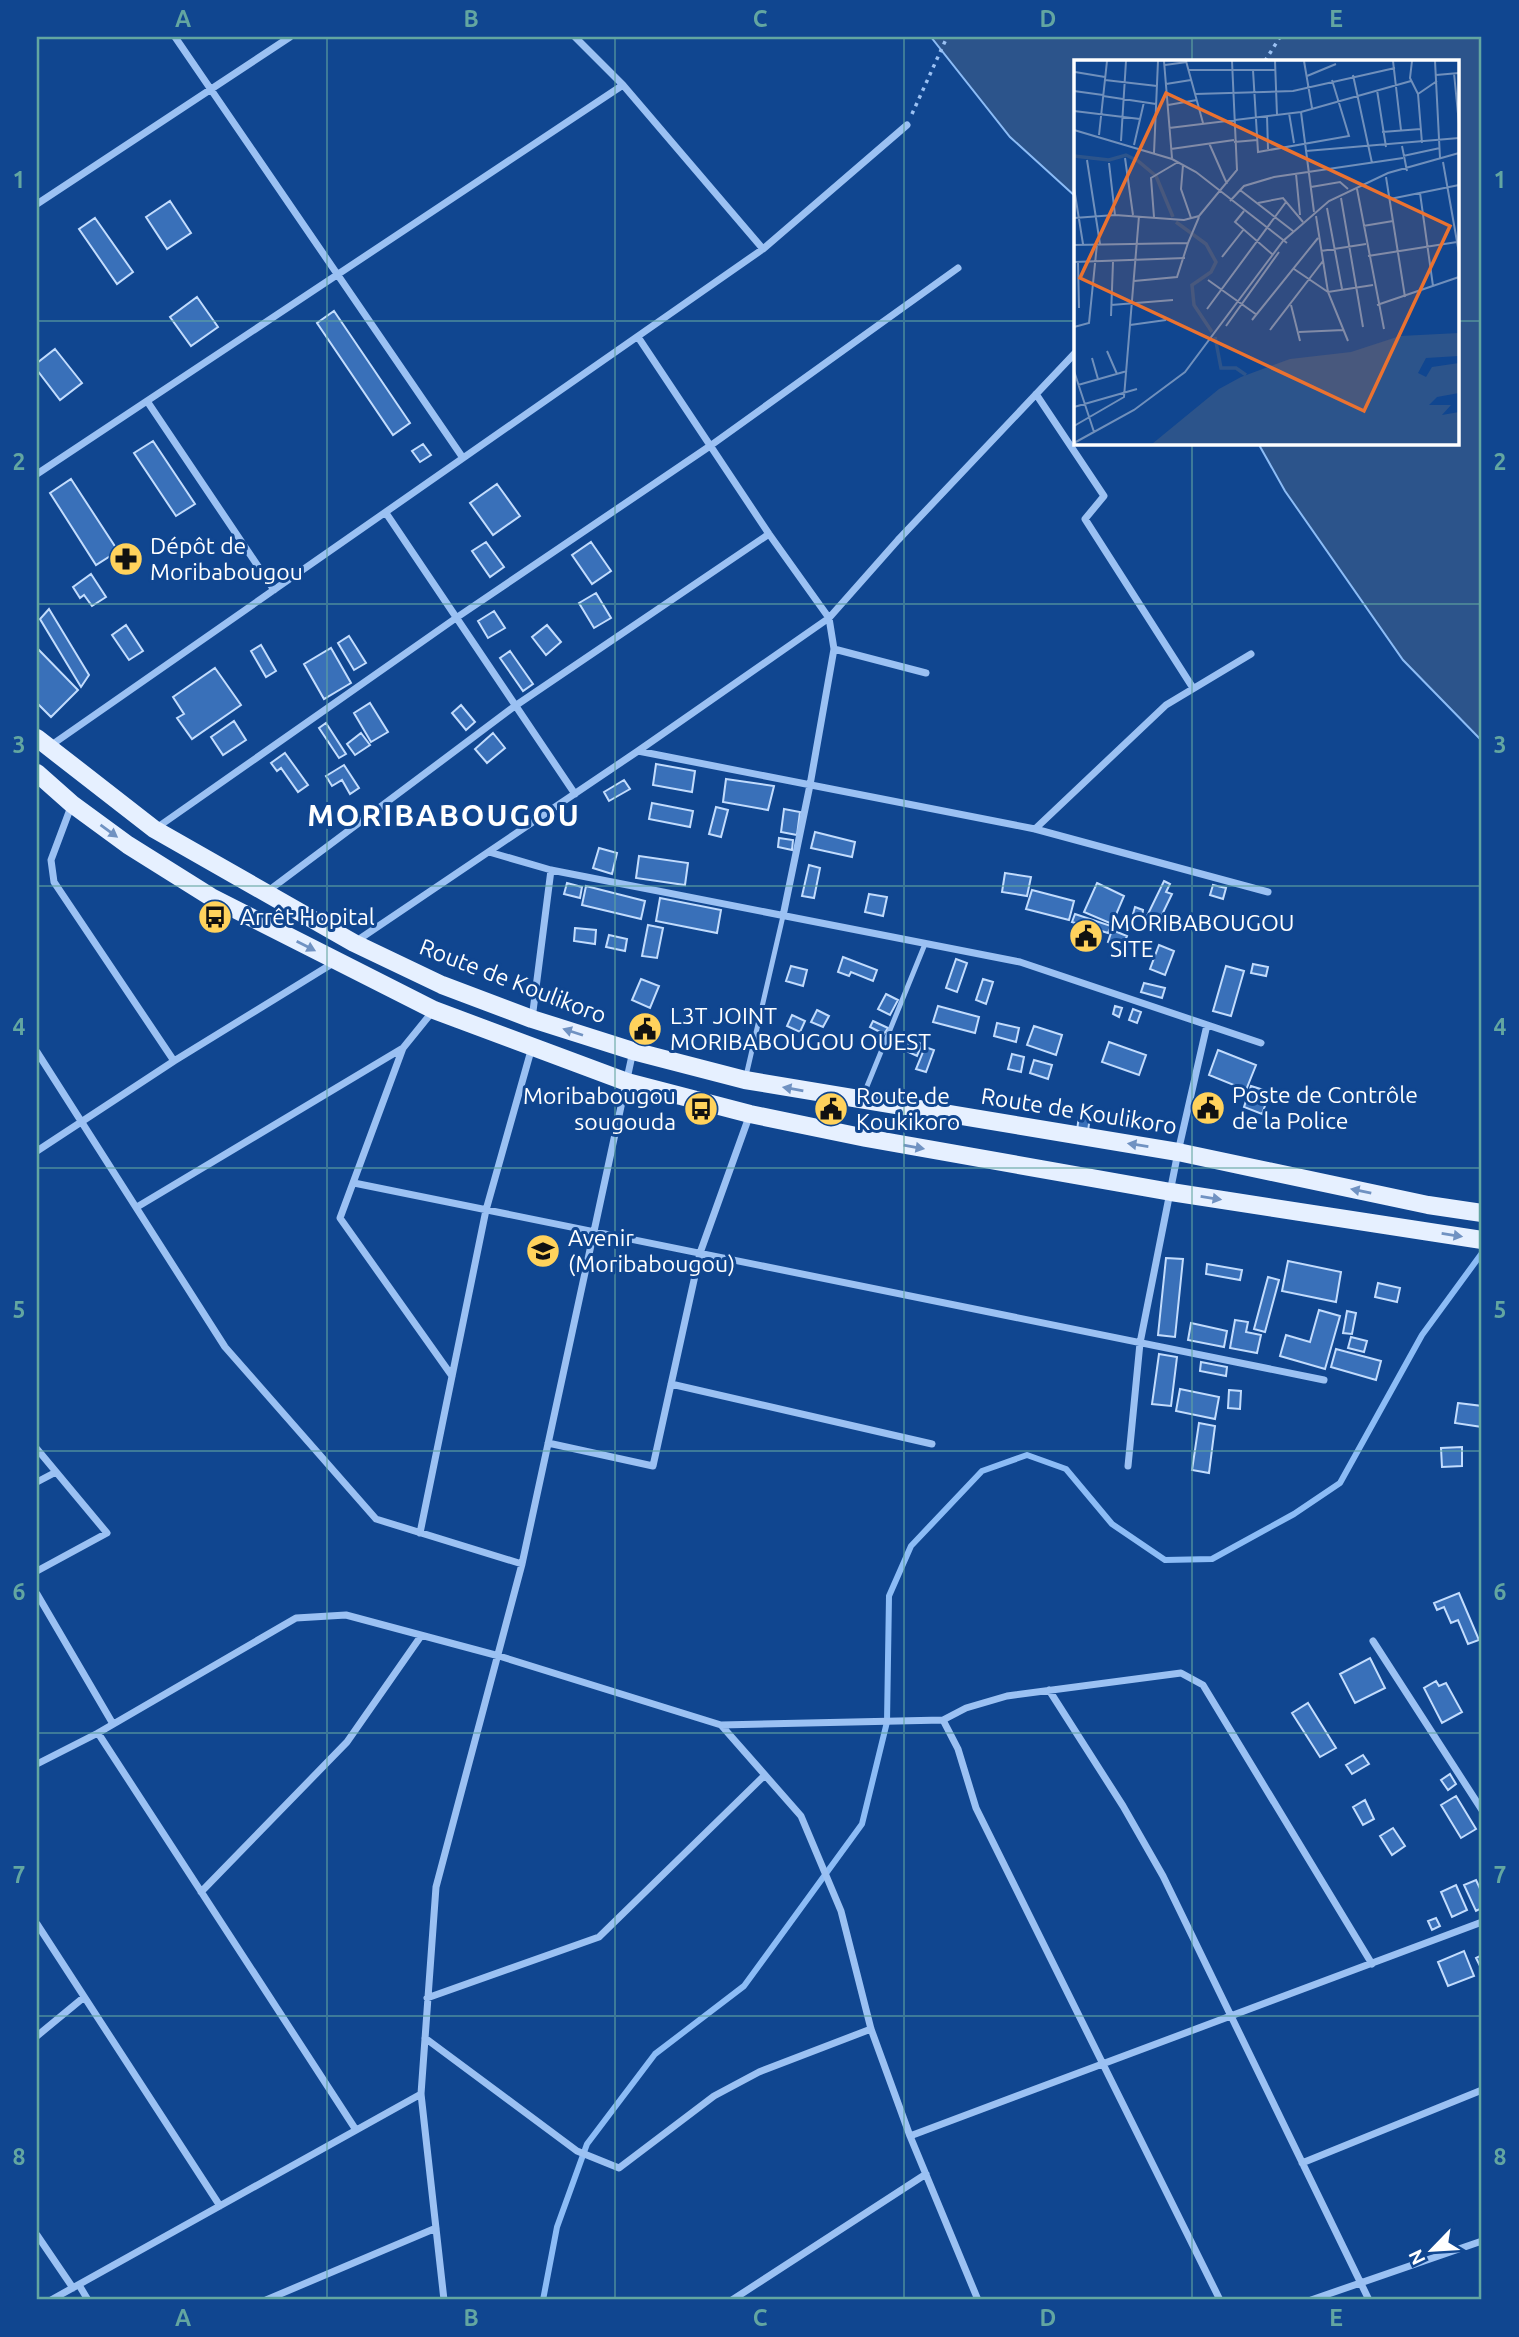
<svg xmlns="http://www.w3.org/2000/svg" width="1519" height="2337" font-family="Ubuntu,sans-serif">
<rect width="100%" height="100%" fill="#104690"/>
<path fill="#2c548b" stroke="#8cbcf6" stroke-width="2" d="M931 37H1482V741L1403 660 1285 491 1258 443H1458V61H1076V197L1010 137Z"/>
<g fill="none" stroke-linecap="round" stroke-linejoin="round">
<path stroke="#8cbcf6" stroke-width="6" d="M543 2300 557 2227 587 2144 655 2054 744 1986 862 1824 887 1722 889 1596 911 1546 982 1471 1027 1455 1066 1469 1112 1524 1165 1560 1212 1559 1294 1514 1340 1483 1422 1335 1482 1253"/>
</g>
<path fill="#3970b9" stroke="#c2dcfd" stroke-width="2" d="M170 201 191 233 167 249 146 217Z
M95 218 133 272 117 284 79 229Z
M197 297 218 327 191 346 170 317Z
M334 311 410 423 393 435 317 323Z
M55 349 82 383 60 400 37 370V363Z
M153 441 195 504 176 516 134 453Z
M423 444 431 455 420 462 412 451Z
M71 479 118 551 96 565 50 493Z
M497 484 520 516 493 535 470 503Z
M486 542 504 567 490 577 472 551Z
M591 542 611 571 592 584 572 555Z
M91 574 106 597 92 606 84 595 80 598 73 587Z
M596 593 611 618 594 628 579 603Z
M49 609 89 675 81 687 40 619Z
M494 611 505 628 488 638 478 621Z
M126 625 143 651 129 660 112 635Z
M547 625 561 642 546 655 532 637Z
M349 636 366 663 354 670 338 643Z
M261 645 276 671 266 677 251 651Z
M37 648 78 690 51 717 37 703Z
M331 648 351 683 324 699 304 664Z
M510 651 533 684 523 691 500 658Z
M215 668 241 705 192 739 177 718 184 714 173 697Z
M370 703 388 732 371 742 354 713Z
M461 705 475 722 466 730 452 713Z
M234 721 246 740 223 755 211 737Z
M326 723 346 754 339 758 319 728Z
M361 733 370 745 355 755 347 744Z
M493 733 505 748 487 763 475 749Z
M285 753 308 785 298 792 281 768 277 771 271 763Z
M656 764 695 771 692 792 653 785Z
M344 765 359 788 350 794 342 780 332 786 326 776Z
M726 779 774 786 768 810 723 802Z
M624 780 630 789 609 801 604 792Z
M652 803 693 811 690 827 649 819Z
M716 807 728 810 721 837 709 834Z
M784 809 800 812 797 835 781 832Z
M815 832 855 842 852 857 811 848Z
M779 838 793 840 792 850 778 847Z
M599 848 617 853 612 874 593 868Z
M639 856 688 863 685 885 636 878Z
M809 865 820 868 814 898 802 896Z
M1005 873 1031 877 1027 896 1002 892Z
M1164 881 1170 884 1166 892 1172 894 1159 921 1147 916Z
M567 883 582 887 580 898 564 894Z
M1097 883 1124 896 1112 924 1084 912Z
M1213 885 1226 888 1223 899 1210 895Z
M586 886 645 901 641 919 582 905Z
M1032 890 1074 901 1069 920 1026 909Z
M869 894 887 897 883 916 865 912Z
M660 898 721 910 717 933 656 921Z
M1135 907 1143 910 1142 917 1133 914Z
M1075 914 1111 926 1108 933 1072 922Z
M648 925 663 928 657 958 642 956Z
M575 928 596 930 595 944 574 941Z
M1112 930 1127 936 1122 948 1108 942Z
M609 935 627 939 625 951 606 947Z
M1159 945 1174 951 1165 975 1150 969Z
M843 957 877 970 873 981 851 972 849 976 838 972Z
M956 959 967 963 957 992 946 988Z
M1253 964 1268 967 1266 976 1251 973Z
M791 966 807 970 803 986 786 981Z
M1226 966 1244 971 1231 1016 1213 1011Z
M641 979 659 986 650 1008 632 1000Z
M983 979 993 982 986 1004 976 1000Z
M1144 983 1165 988 1162 998 1141 992Z
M886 994 898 1000 890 1015 878 1009Z
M938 1006 979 1017 975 1033 933 1022Z
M1115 1006 1122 1008 1119 1017 1113 1014Z
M1133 1009 1141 1012 1137 1023 1129 1020Z
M817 1010 829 1016 823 1027 811 1022Z
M792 1015 805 1021 800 1032 787 1026Z
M873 1021 888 1028 884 1034 870 1027Z
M997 1023 1019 1028 1016 1042 994 1036Z
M1034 1026 1062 1035 1056 1055 1027 1045Z
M910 1039 922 1044 917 1056 906 1051Z
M1109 1042 1146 1055 1139 1075 1102 1062Z
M925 1047 934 1050 926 1072 916 1069Z
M1218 1050 1256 1065 1246 1090 1209 1075Z
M1012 1054 1024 1057 1021 1072 1008 1069Z
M1034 1060 1052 1065 1048 1079 1030 1073Z
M1251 1086 1270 1092 1262 1114 1244 1107Z
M1079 1116 1090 1117 1088 1131 1077 1130Z
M1166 1258 1183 1259 1175 1337 1158 1335Z
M1288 1261 1341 1272 1336 1302 1282 1291Z
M1207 1264 1242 1270 1240 1280 1206 1274Z
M1268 1277 1279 1280 1265 1332 1254 1329Z
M1378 1283 1400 1288 1397 1302 1375 1297Z
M1319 1310 1340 1316 1325 1369 1280 1356 1286 1335 1310 1342Z
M1347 1311 1356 1313 1352 1334 1343 1333Z
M1235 1320 1248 1322 1246 1332 1261 1335 1257 1353 1230 1348Z
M1191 1323 1227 1331 1224 1347 1188 1340Z
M1351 1337 1367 1341 1364 1352 1348 1348Z
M1336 1349 1381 1361 1376 1380 1331 1367Z
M1159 1354 1177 1357 1171 1406 1152 1404Z
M1201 1362 1227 1367 1226 1376 1200 1371Z
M1180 1389 1219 1397 1215 1419 1176 1411Z
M1229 1390 1241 1391 1240 1409 1228 1408Z
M1458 1403 1482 1406V1427L1455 1423Z
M1199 1423 1215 1426 1209 1473 1192 1470Z
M1462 1447V1466L1442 1467 1441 1448Z
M1459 1593 1479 1640 1468 1644 1458 1620 1451 1623 1444 1607 1437 1610 1434 1603Z
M1370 1658 1385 1688 1355 1703 1340 1674Z
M1436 1681 1439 1686 1446 1683 1462 1712 1442 1723 1424 1688Z
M1308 1703 1336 1748 1320 1757 1292 1713Z
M1363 1755 1369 1764 1352 1774 1346 1765Z
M1450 1774 1456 1784 1448 1790 1441 1780Z
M1456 1796 1476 1829 1461 1838 1441 1805Z
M1365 1800 1374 1819 1363 1825 1353 1807Z
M1393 1828 1405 1846 1392 1855 1380 1836Z
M1476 1880 1482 1893V1908L1476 1911 1464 1885Z
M1456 1885 1467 1910 1452 1917 1441 1892Z
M1436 1918 1440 1926 1432 1930 1428 1921Z
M1464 1951 1474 1976 1448 1986 1438 1962Z
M1482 1955V1970L1476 1958Z"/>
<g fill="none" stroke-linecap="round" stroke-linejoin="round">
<path stroke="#9bc1f3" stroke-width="3.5" stroke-dasharray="3.5 5" stroke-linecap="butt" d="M1265 61 1280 37
M912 114 947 37"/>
<path stroke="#9bc1f3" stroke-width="5" d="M746 1076 783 916
M863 1096 925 944"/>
<path stroke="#9bc1f3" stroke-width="7" d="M175 37 463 458
M575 37 623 85 763 249
M37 204 290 37
M638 337 769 534 829 618 834 649 810 785 783 916
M1036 394 1104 496 1085 519 1193 688
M147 401 274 590
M37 474 623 85
M386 513 575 794
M834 649 926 673
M50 746 763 249 907 125
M638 751 1035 829 1268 892
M72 804 51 860 54 882 174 1061
M155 829 456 618 710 446 958 268
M1035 829 1166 705 1251 654
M489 852 551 870 1020 962 1261 1043
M268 891 515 706 769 534
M355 942 638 751 829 618 898 540 1076 352
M433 1011 403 1048 340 1218 452 1376
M532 1019 551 870
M37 1052 225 1347 376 1519 522 1564
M37 1151 174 1061 335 962
M354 1183 1324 1380
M137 1207 403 1048
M671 1384 932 1444
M548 1443 653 1466 700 1253 750 1114
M37 1449 107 1533 37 1571
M1128 1466 1140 1343 1178 1152 1207 1025
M37 1482 56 1472
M420 1533 486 1210 532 1047
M37 1594 113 1724
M1373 1641 1482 1810
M1049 1690 1123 1806 1163 1876 1369 2300
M943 1720 966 1708 1007 1696 1181 1673 1203 1685 1372 1964
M721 1725 943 1720 958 1749 976 1808 1220 2300
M98 1733 356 2130
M37 1764 98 1733 296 1618 346 1615 499 1656 721 1725 801 1816 841 1911 871 2029 910 2136 978 2300
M201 1892 347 1742 421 1636
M37 1924 220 2206
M427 1998 599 1937 765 1775
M37 2036 83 1998
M425 2038 577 2151 619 2168 714 2096 759 2072 871 2029
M910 2136 1482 1922
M1302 2163 1482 2090
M37 2235 73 2288
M79 2285 88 2300
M51 2300 421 2094
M266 2300 436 2228
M444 2300 421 2094 436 1887 522 1564 633 1051
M732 2300 926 2174
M1311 2300 1482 2241"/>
<path stroke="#e6f0ff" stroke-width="18" d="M37 738 154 829 354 943 442 985 532 1019 633 1051 745 1080 1178 1152 1428 1205 1482 1213
M37 773 72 804 128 845 211 897 434 1010 627 1082 750 1114 866 1138 1171 1192 1482 1240"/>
</g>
<defs><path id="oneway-solid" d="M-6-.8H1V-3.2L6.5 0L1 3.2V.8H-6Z" transform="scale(1.75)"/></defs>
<g fill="#7092c2">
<use href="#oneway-solid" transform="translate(109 831) rotate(36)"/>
<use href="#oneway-solid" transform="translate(306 946) rotate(27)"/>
<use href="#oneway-solid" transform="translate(573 1032) rotate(-162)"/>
<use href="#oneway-solid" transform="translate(793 1089) rotate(-170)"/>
<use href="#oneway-solid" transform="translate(1138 1145) rotate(-171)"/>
<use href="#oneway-solid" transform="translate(914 1147) rotate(10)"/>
<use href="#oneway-solid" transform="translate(1361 1191) rotate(-168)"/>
<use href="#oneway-solid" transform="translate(1211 1198) rotate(9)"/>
<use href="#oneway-solid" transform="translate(1452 1235) rotate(9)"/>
</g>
<path fill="none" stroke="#63a6a1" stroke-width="2" stroke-opacity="0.55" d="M327 37V2300M615 37V2300M904 37V2300M1192 37V61M37 321H1076M1458 321H1482M1192 443V2300M37 604H1482M37 886H1482M37 1168H1482M37 1451H1482M37 1733H1482M37 2016H1482"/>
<defs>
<g id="pharmacy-disc" transform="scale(1.75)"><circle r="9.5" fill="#ffd25c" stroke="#104690"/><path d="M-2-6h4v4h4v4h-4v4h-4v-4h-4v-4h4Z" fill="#111"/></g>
<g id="bus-disc" transform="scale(1.75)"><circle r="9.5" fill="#ffd25c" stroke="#104690"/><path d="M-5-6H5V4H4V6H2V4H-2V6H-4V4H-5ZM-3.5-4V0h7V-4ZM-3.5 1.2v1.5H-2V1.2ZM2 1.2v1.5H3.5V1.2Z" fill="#111"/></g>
<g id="civic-disc" transform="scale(1.75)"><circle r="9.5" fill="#ffd25c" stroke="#104690"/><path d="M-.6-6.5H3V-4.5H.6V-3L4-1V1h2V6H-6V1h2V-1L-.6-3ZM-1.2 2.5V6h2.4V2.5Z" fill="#111"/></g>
<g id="school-disc" transform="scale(1.75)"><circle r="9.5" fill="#ffd25c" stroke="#104690"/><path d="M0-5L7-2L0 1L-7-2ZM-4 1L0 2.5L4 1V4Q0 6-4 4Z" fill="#111"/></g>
</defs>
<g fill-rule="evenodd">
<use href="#pharmacy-disc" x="126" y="559"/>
<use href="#bus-disc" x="215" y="917"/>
<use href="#civic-disc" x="1086" y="936"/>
<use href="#civic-disc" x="645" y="1029"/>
<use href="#civic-disc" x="1208" y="1108"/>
<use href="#bus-disc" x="701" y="1109"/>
<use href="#civic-disc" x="831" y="1109"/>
<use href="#school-disc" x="543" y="1251"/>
</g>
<g text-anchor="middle" stroke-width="6" stroke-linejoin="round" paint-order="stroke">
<g font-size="23" fill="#fff" stroke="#104690" text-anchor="start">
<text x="150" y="554">Dépôt de<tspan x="150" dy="26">Moribabougou</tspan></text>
<text x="240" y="925">Arrêt Hopital</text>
<text x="1110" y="931">MORIBABOUGOU<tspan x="1110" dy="26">SITE</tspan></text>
<text x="670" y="1024">L3T JOINT<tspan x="670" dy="26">MORIBABOUGOU OUEST</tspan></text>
<text x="1232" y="1103">Poste de Contrôle<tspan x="1232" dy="26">de la Police</tspan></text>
<text x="676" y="1104" text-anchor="end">Moribabougou<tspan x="676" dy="26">sougouda</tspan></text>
<text x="856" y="1104">Route de<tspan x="856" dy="26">Koukikoro</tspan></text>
<text x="568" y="1246">Avenir<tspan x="568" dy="26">(Moribabougou)</tspan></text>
</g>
<g font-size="23" fill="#fff" stroke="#104690">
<text transform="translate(513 981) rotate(21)" y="8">Route de Koulikoro</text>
<text transform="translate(1079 1111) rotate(9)" y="8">Route de Koulikoro</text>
</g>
<g font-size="30" font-weight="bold" letter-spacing="2" fill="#fff" stroke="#104690">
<text x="444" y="826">MORIBABOUGOU</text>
</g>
</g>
<g transform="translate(1074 60)">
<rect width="385" height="385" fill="#104690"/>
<path d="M385 273V296L352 298 344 313 352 317 358 307 385 303V333L363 337 355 345H377L368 355 385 352V384H78L145 329 167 317 216 299 277 292 326 276Z" fill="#2c548b"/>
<path fill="none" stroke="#2c548b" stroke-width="3.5" d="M0 96 35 100 52 95 64 101 82 116 99 157M102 162 132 184 142 202 137 212 118 225 120 245 138 272M141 277 147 308H162L172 315"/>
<path fill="none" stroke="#7090bc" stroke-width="2" d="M90 1 98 98M112 1 129 63M201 1 203 55M230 1 238 48M319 1 327 70M338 1 336 18 344 34 348 83M361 1 366 98M91 5 113 2M115 10H201M179 10 184 92 275 76 258 20M1 12 31 17M380 13 385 64M279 15 298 103M362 15 385 13M233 16 262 4M31 20 83 26M92 24 117 20M303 30 312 87M0 31 29 35M121 34 219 31 321 8M344 34 363 21M29 36 82 44M94 45 123 40M0 51 66 59M227 52 240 152M215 53 220 83M193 56 194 89M95 68 227 52 337 21M0 70 98 99 122 112 213 183M308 72 347 69M25 75 33 1M47 81 52 1M160 82 183 80M135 83 153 124M60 85 70 42M328 86 333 111M97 89 160 80M232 91 385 78M80 93 84 1M329 96 366 88M51 98 59 155M13 100 26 184M369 102 385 193M35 103 41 155M109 105 107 129 117 158M222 114 226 155M312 117 331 237M237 127 266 122 274 129M0 128 9 184M283 129 310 269M166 130 219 171M346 133 359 226M267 138 289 267M316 139 385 125M156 141 170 126 200 117 329 98M184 143 209 138 229 162M253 148 268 229M170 151 161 162 198 194M242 156 254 232 274 281M80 157 77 118 104 102M0 158 41 155 110 160 125 156 163 110 158 1M289 166 319 161M0 185 114 183 125 157M247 191 292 184M294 196 383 182M148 197 170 169M0 202 111 198M4 202 5 248M220 209 254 232 299 225M134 220 183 255M60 221 103 217 114 183M37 245 99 240M217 245 226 281M303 245 385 217M133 249 212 142M37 256 39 202M178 260 244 178M56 265 92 260M152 266 205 192M0 267 15 263 23 184M196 270 249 201M225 272 270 270M33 291 43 314M18 298 24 319M0 311 20 372M4 325 53 311M0 347 63 329M0 366 50 337 65 156M0 383 60 350 111 312 209 181 255 141 314 113 385 93"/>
<path fill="#eb7230" fill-opacity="0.15" stroke="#eb7230" stroke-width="3.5" d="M92 33 376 166 290 351 6 218Z"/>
<rect width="385" height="385" fill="none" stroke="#fff" stroke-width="3.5"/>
</g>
<rect width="1519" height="2337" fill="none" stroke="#104690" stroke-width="77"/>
<g transform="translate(1432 2250) rotate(245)" stroke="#104690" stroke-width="5" paint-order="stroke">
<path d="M0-5L12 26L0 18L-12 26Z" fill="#ffffff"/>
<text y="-10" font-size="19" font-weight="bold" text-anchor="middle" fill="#ffffff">N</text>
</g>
<rect x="38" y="38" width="1442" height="2260" fill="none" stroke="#63a6a1" stroke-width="2.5"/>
<g font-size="23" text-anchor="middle" font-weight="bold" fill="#63a6a1">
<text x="183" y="27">A</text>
<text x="471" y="27">B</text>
<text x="760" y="27">C</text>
<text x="1048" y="27">D</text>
<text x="1336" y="27">E</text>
<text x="19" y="188">1</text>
<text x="1500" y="188">1</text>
<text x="19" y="470">2</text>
<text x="1500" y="470">2</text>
<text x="19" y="753">3</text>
<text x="1500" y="753">3</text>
<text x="19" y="1035">4</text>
<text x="1500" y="1035">4</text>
<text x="19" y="1318">5</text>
<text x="1500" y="1318">5</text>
<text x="19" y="1600">6</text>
<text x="1500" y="1600">6</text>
<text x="19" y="1883">7</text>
<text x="1500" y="1883">7</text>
<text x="19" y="2165">8</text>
<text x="1500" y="2165">8</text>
<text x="183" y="2326">A</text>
<text x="471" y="2326">B</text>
<text x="760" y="2326">C</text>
<text x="1048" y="2326">D</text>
<text x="1336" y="2326">E</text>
</g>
</svg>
